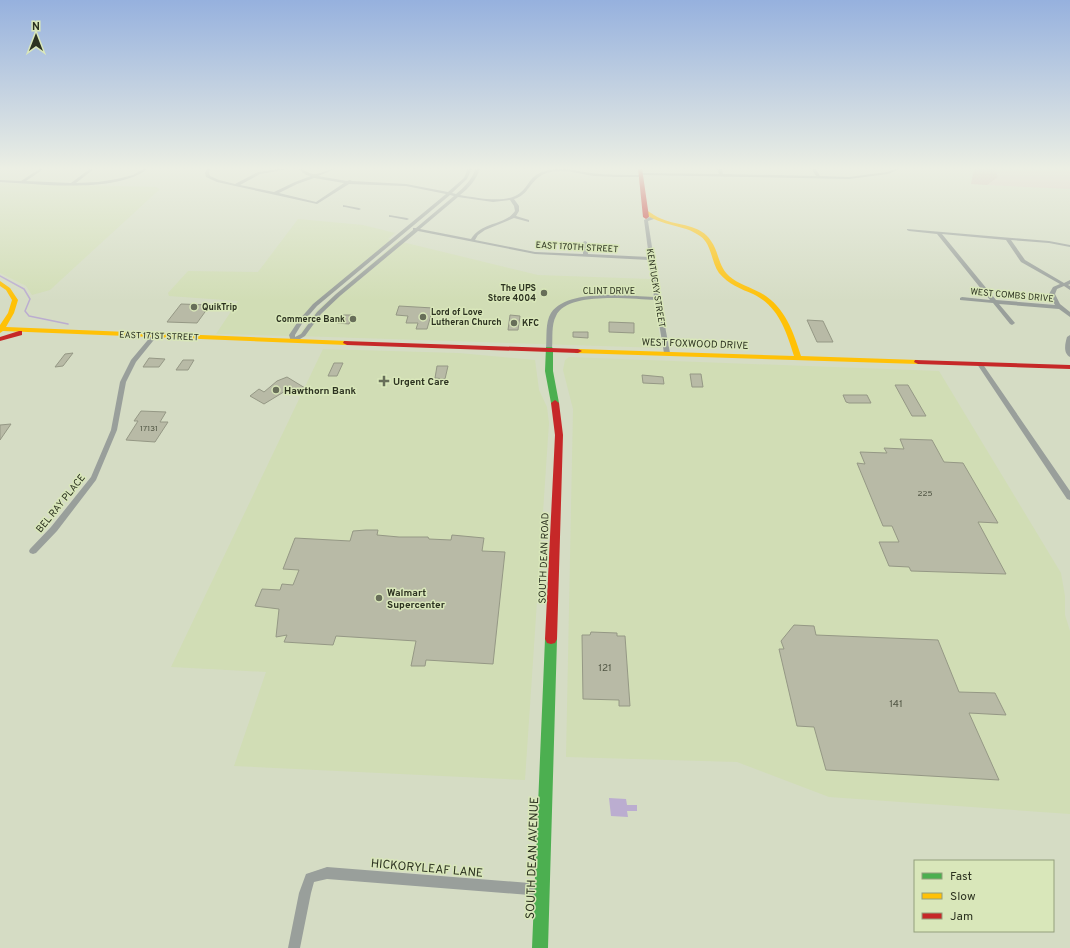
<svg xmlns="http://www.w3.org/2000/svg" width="1070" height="948" font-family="Overpass,sans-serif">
<rect width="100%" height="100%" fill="#d5dcc4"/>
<path fill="#d1ddb5" d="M0 183 156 187 160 189 50 290 32 295 26 286 0 273Z
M298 219 363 225 395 233 388 239 392 240 301 317 289 336 216 334 238 301 169 296 168 293 188 271 258 272Z
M398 241 538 275 650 279 662 348 298 336 316 311Z
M323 349 459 353 535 360 539 390 547 407 549 423 525 780 234 766 266 672 171 667Z
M569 357 939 371 1061 573 1065 596V615L1070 631V814L829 797 737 762 566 757 573 409 563 370 565 360Z"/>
<path fill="#dfc7c3" d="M994 168H1070V189L987 185 998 177Z"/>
<path fill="#d2aeaf" d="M974 168H994L998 177 987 185 971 184Z"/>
<path fill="#bbadd0" d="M609 798 626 799 627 805H637V811H627L628 817 611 816Z"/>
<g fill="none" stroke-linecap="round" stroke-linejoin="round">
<path stroke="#bbadd0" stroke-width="1.5" d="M0 276 24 289 30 299 25 311 29 316 68 324"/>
</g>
<path fill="#b8baa6" stroke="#959885" d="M181 304 210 305 197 323 167 322Z
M399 306 433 308 427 329H416L418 323H406L408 316 396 315Z
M341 315H353L349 324 337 323Z
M510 315 520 316 518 330H508Z
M807 320 823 321 833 342H817Z
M609 322 634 323V333L609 332Z
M573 332H588V338L573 337Z
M73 353 63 366 55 367 65 354Z
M149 358 165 359 159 367H143Z
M183 360H194L188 370H176Z
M334 363H343L337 376H328Z
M437 366H448L445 379 435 378Z
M690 374H701L703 387H692Z
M642 375 663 377 664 384 643 383Z
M287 377 305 388 296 394 287 390 264 404 250 396 259 389 264 392 277 381Z
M895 385H908L926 416H912Z
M843 395H867L871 403H849L846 402Z
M141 411 166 412 160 422H168L155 442 126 440 138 421H134Z
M11 424 0 440V425Z
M900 439 932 440 944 462 963 463 998 523 978 522 1006 574 911 571 909 567 889 566 879 542H899L892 526H883L857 463 865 464 860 452 887 453 884 448 904 449Z
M366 530H378L377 535 399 537H428L429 539 451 540 452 535 484 538 482 551 505 552 493 664 426 660 425 666H411L416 641 336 636 333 645 284 642 287 635 276 637 279 609 255 606 262 589 280 590 282 584 293 585 299 570 283 569 295 538 350 541 353 531Z
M794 625 814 626 816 635 938 640 959 692 995 693 1006 715 969 713 999 780 826 770 814 727 797 726 779 649H784L781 641Z
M591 632 617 633V636H625L630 706H619V700L583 699 582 635H590Z"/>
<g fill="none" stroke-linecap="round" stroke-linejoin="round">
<path fill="#999f9b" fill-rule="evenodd" d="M41 168H45L26 181 71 183 91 168H95L76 183 98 182 117 179 133 175 145 168H149C116 194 41 184 0 182V180L21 181Z
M207 168H211L209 173 210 176 219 180 235 184 258 172 283 168H291L289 169 260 174 240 185 274 192 295 182 311 176 306 175 297 168C304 168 309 175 315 174 323 173 330 168 338 168L318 176 347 181 350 180 352 181 406 184 448 192 464 178 468 168H472L467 179 452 193 456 194C465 187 472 179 476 168H480C477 179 469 188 460 195 477 198 507 204 520 193 524 190 527 185 530 181 536 173 545 170 554 169 566 167 578 171 590 173 607 175 623 175 640 175V173H641L719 174 717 168H721L723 174 816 176 811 168H815L820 176 849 177 887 172 897 168H902L888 174 849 179 643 175V177H642C626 177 611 177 595 176 578 174 561 167 544 174 530 180 529 195 514 199L519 206V211L516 216 529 220V222L514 218 485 230 478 235 475 240 535 252 583 254V242L585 241 587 242 588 254 649 257 644 220 650 217H654V219L648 221 660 299 670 353 667 355 664 353 655 300C632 299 567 291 556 316 551 325 553 338 552 349L549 351 546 349C547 338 545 322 551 313 568 288 628 296 654 297L649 260 535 254 418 231 340 296 321 314 305 336 295 342H291L289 335 299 320 313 304 446 194 406 186 349 184 317 204 217 182 206 177 205 173ZM314 178 344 183 316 202 279 193 297 184ZM450 195 454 196 416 228H413V230L336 294 317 312 301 334 295 337V335L303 322 317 306ZM458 197 493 202 510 200 514 206 515 211C505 226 483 221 471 239L420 229Z
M343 205 359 208 361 209 359 210 345 207H343Z
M389 215 407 218 409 219 407 220 391 217H389Z
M907 229 1049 241 1070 245V247L1049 243 1011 240 1025 260 1064 283 1070 280V284L1068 285 1070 286V290L1064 286 1057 289 1055 294 1060 304 1070 312V317L1059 309 999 304 1015 323 1012 325 1010 324 993 303 960 300V298L962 297 990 300 937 234 909 231 907 230ZM942 234 1006 240 1021 262 1060 284 1053 287 1049 294 1055 305 996 300Z
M154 334 157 336 136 362 126 382 117 430 96 480 57 531 36 553 33 554 30 553 29 551 30 549 51 527 91 477 111 430 120 382 131 360 152 335Z
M1070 335V357C1063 353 1065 344 1067 337Z
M980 362 982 363 1070 491V500L1067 499 977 364Z
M327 867 542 884 546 886 548 890 546 894 542 896 327 879 314 882 311 893 300 948H288L299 893 306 874Z"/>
<path fill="#4caf50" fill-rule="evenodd" d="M546 347H552L553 349V371L559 403 555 406 551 403 545 371Z
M551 634 555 635 557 639 548 948H532L545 639 547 635Z"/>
<path fill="#ffc107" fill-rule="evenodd" d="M646 210C652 213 656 217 662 219 678 226 701 224 711 241 719 252 718 266 729 276 738 284 750 287 761 293 785 307 793 331 801 356L918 360 922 362 918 364 575 353V349H578L794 356C786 330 778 306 753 294 741 289 728 284 719 273 711 262 712 244 700 236 684 224 662 227 644 213V211Z
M0 281 10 288 18 300 14 313 6 327 347 341 351 343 347 345 3 331 0 333V325L8 313 12 300 6 290 0 286Z"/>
<path fill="#c62828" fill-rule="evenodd" d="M638 168H642L649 217 646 219 643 217Z
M19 331H22V335L0 341V337Z
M344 341 578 349 582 351 578 353 347 345 343 343Z
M915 360 1070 365V369L918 364 914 362Z
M555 400 559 403 563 435 557 639 555 643 551 644 547 643 545 639 555 435 551 403Z"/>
</g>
<linearGradient id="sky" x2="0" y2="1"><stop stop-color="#96b1de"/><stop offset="0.56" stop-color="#ecefe4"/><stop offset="1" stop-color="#ecefe4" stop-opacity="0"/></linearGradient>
<rect width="1070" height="301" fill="url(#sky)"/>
<g fill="#676e59" stroke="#d9e7ba" stroke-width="1.5">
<circle cx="544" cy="293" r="4"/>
<circle cx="194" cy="307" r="4"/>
<circle cx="423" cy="317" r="4"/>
<circle cx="353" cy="319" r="4"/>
<circle cx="514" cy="323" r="4"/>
<path d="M382 375h4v4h4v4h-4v4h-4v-4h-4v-4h4z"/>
<circle cx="276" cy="390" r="4"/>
<circle cx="379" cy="598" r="4"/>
</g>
<g text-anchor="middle" stroke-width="3" stroke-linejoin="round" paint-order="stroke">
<g font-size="8" fill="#4f5442">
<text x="149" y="431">17131</text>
<text x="925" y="496">225</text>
</g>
<g font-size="9" fill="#2c3220" stroke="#d9e7ba">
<text transform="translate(577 247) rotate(3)" y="3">EAST 170TH STREET</text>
<text transform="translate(656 288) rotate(81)" y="3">KENTUCKY STREET</text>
<text x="609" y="294">CLINT DRIVE</text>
<text transform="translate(1012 295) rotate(5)" y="3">WEST COMBS DRIVE</text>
<text transform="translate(159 336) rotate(2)" y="3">EAST 171ST STREET</text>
</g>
<g font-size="9" font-weight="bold" fill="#2c3220" stroke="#d9e7ba" text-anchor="start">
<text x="536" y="291" text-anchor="end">The UPS<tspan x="536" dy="10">Store 4004</tspan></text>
<text x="202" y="310">QuikTrip</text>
<text x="431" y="315">Lord of Love<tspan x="431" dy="10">Lutheran Church</tspan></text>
<text x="345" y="322" text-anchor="end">Commerce Bank</text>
<text x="522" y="326">KFC</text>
</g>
<g font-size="10" fill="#2c3220" stroke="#d9e7ba">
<text transform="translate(695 343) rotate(2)" y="4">WEST FOXWOOD DRIVE</text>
<text transform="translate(60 503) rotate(-51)" y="4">BEL RAY PLACE</text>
<text transform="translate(543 558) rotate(-88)" y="4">SOUTH DEAN ROAD</text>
</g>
<g font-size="10" font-weight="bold" fill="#2c3220" stroke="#d9e7ba" text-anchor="start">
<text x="393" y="385">Urgent Care</text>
<text x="284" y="394">Hawthorn Bank</text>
<text x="387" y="596">Walmart<tspan x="387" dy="12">Supercenter</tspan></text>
</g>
<g font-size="10" fill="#4f5442">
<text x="605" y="671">121</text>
<text x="896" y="707">141</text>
</g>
<g font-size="12" fill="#2c3220" stroke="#d9e7ba">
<text transform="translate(532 858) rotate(-88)" y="4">SOUTH DEAN AVENUE</text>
<text transform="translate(427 868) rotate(5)" y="4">HICKORYLEAF LANE</text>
</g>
</g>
<rect x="914" y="860" width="140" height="72" fill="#d9e7ba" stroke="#949f7c"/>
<rect x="922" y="873" width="20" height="6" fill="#4caf50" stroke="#949f7c"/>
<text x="950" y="880" font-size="12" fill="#2c3220">Fast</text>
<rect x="922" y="893" width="20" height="6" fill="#ffc107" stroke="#949f7c"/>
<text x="950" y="900" font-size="12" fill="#2c3220">Slow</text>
<rect x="922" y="913" width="20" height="6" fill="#c62828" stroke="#949f7c"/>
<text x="950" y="920" font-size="12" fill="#2c3220">Jam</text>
<g transform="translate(36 36)" stroke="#d9e7ba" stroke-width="3" paint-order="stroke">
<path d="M0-3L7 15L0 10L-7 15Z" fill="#2c3220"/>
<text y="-6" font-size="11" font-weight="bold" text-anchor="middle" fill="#2c3220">N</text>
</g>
</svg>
